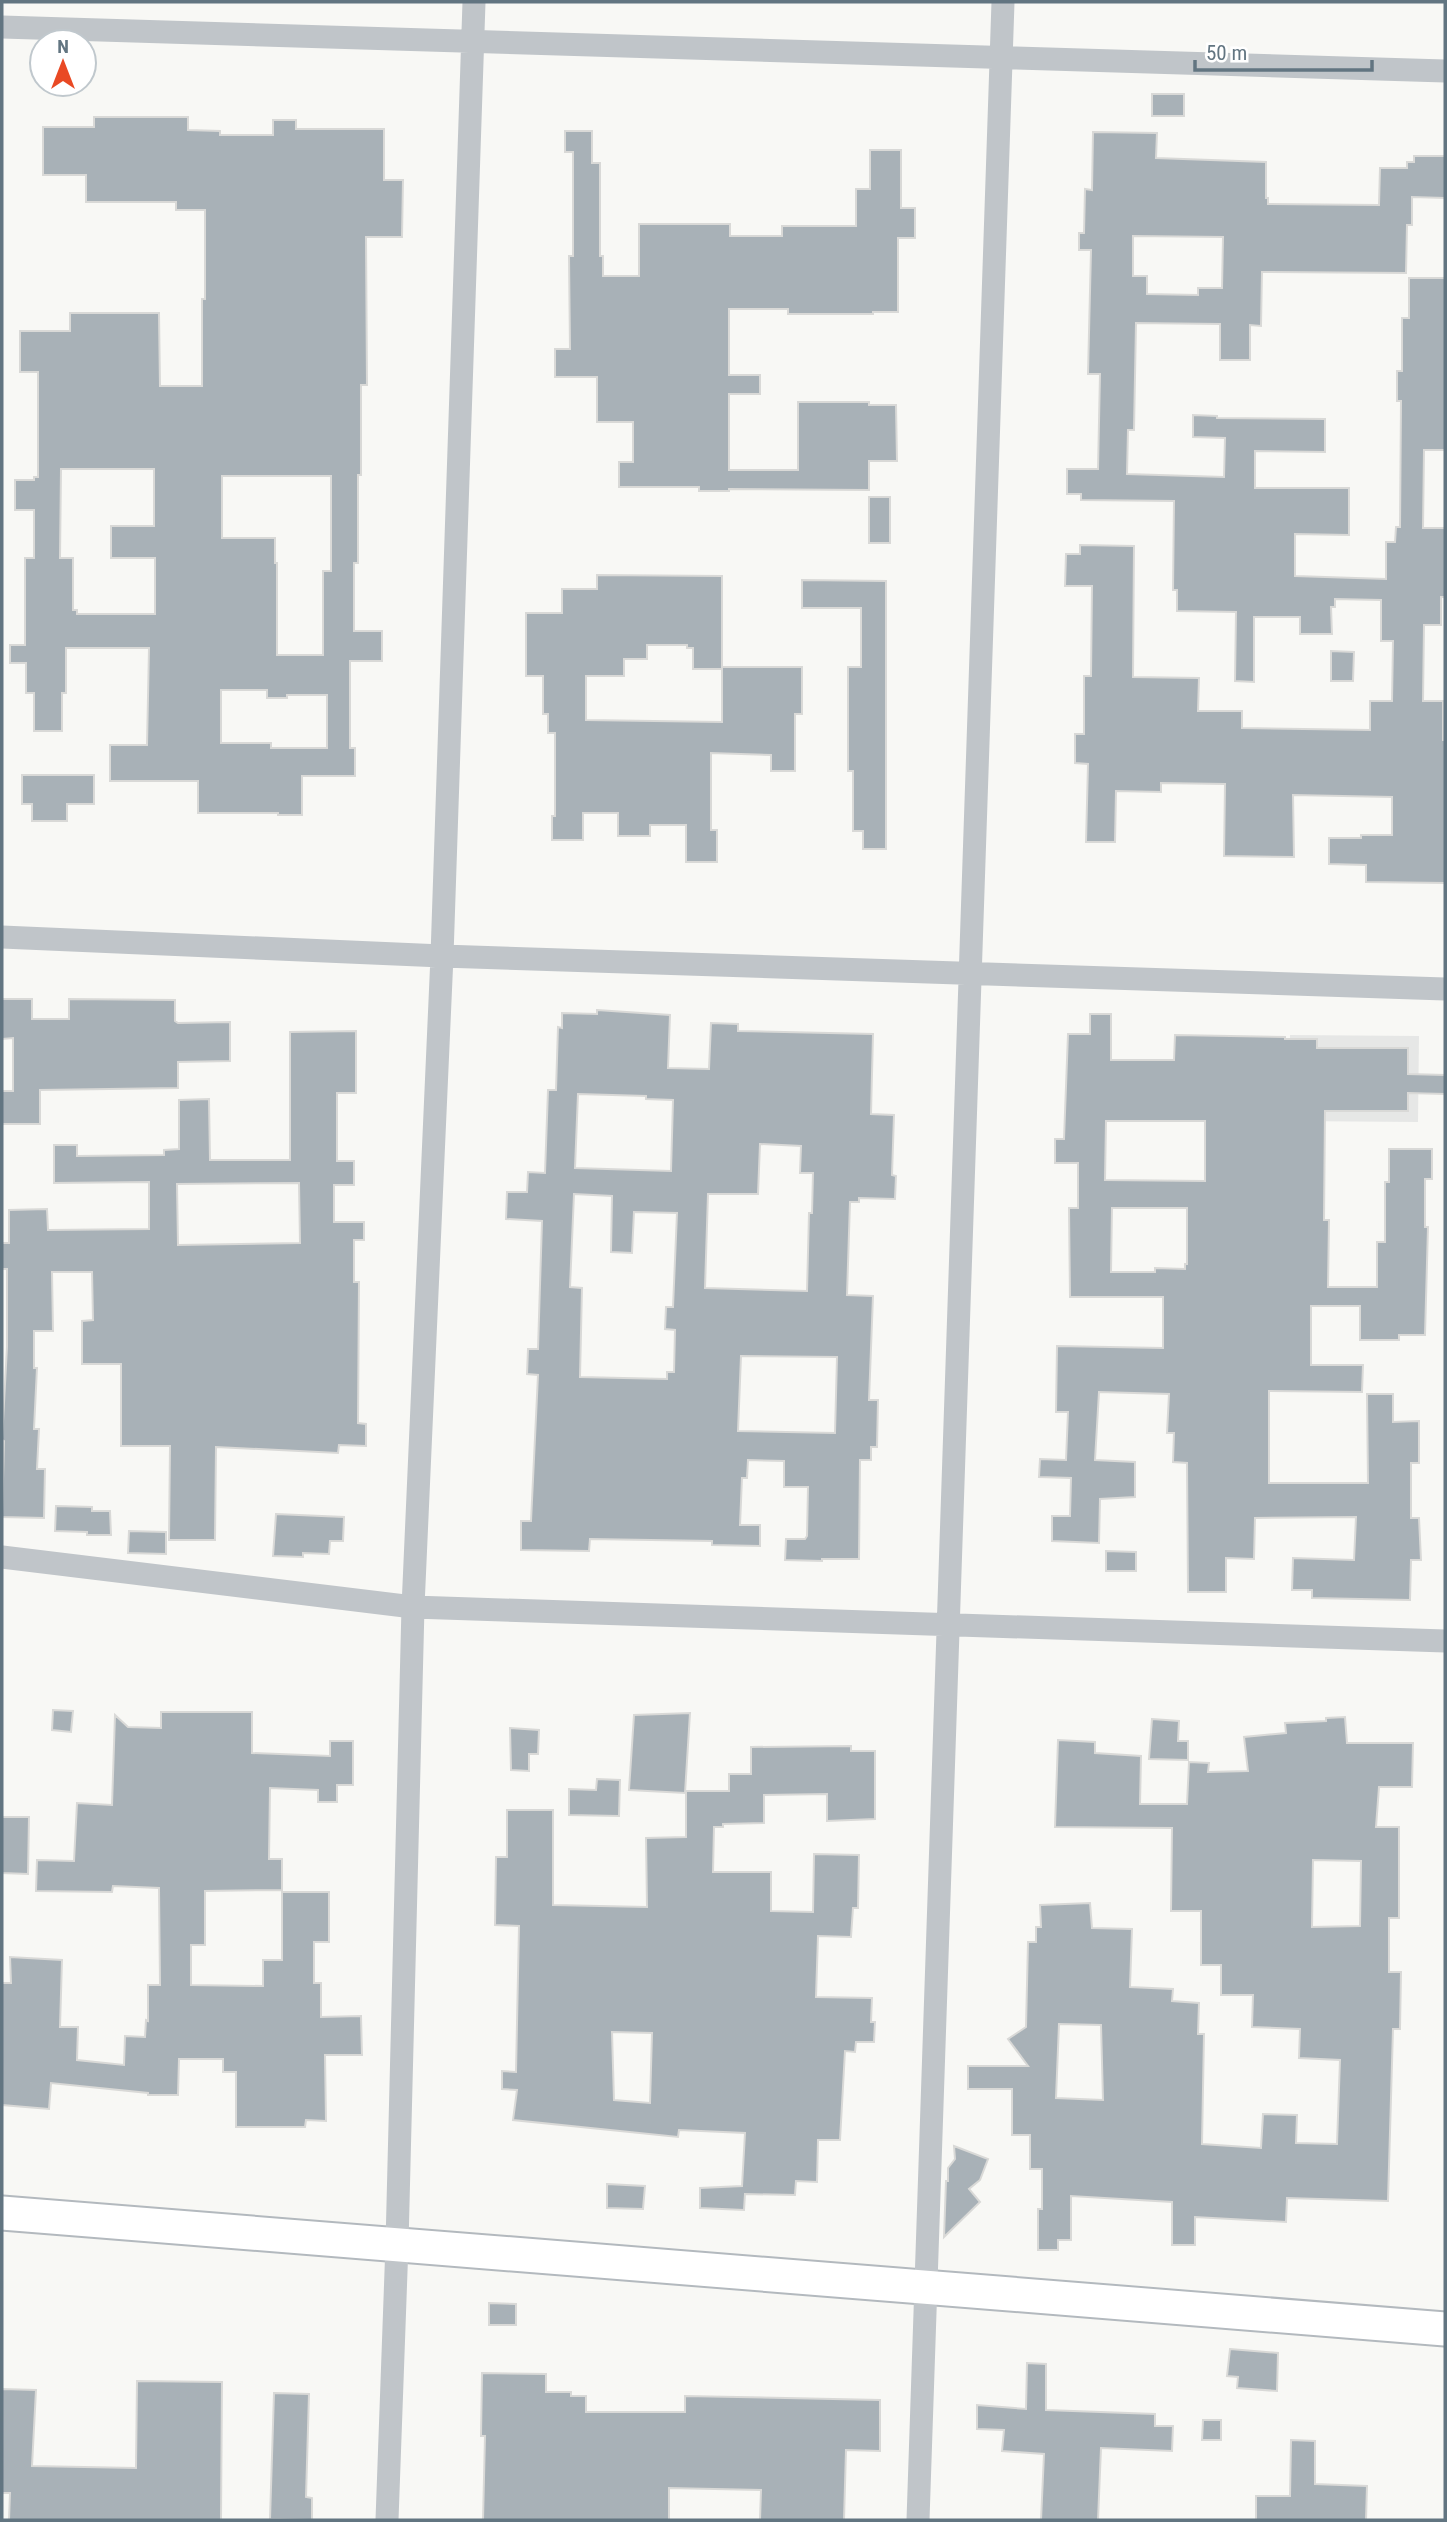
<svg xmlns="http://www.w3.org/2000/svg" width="1447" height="2522" font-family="'Roboto Condensed',sans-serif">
<rect width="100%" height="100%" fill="#f8f8f5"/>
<path fill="#e6e7e6" d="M1290 1035 1419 1036 1418 1122 1290 1121Z"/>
<path fill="#a8b1b7" stroke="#d9d9d7" stroke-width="2" fill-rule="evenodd" d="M1152 94H1184V116H1152Z
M94 117H188V130L220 131V135H273V120H296V129H384V180H403L402 237H366L367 385H361V475H358V563H354V631H382V661H350V748H355V776H302V815H278V813H198V781H110V745H147L149 648H66V693H62V731H34V693H26V663H10V645H25V558H34V510H15V480H34V477H38V372H20V331H70V313H159L160 386H202V299H205V210H176V202H86V175H43V127H94ZM61 469H154V526H111V558H155V614H77V610H73V558H60ZM222 476H331V571H323V655H277V563H275V538H222ZM221 690H267V698H287V695H327V748H271V743H221Z
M565 131H592V163H600V256H603V276H639V224H730V236H782V226H856V189H870V150H901V208H915V238H898V312H873V314H788V309H729V375H760V394H729V470H798V402H869V405H896L897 461H869V490L729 489V491H699V487H619V462H633V422H597V377H555V349H570L569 256H573V152H565Z
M1093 132 1157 133 1156 158 1266 162V198H1268V204L1379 205 1380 168H1407V162H1414V156H1445V198L1412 197V225H1407L1406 273 1262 272 1261 326 1250 325V360H1220V324L1136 323 1134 430H1128L1127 474 1224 477 1225 438 1193 437V415L1217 416V418L1325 419V452L1255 451V488H1349V535L1295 534V576L1386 579V542H1395L1396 527H1400L1401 401H1397V371H1402V318H1409V278H1445V450H1424L1423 528H1445V597H1441V625H1424L1423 701H1443V740H1445V883L1366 882V865L1329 864V838H1361V835H1392V797L1293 795 1294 857 1224 856 1225 784 1161 783V792L1116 791 1115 842H1086L1088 764 1075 763V734H1084V676H1091L1092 586H1065L1066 554H1080V545L1134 546 1133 677 1199 678 1198 711H1242V728L1370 730V701H1392L1393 641H1381V600L1335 599V607H1331L1332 634H1300V617H1254V682L1235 681 1236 612 1177 611V590H1173L1174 501 1081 500V494H1067V469H1098L1100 374H1088L1091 250H1079V233H1084L1085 189 1092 190ZM1133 236 1223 237 1222 288H1198V295L1147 294V276H1133Z
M869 497H890V543H869Z
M597 575 722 576V667H802V714H795V771H771V755L711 753V830H717V862H686V825H650V836H618V813H583V840H552V816H555V733H548V714H543V676H526V613H562V589H597ZM647 645H687V648H693V669H722V722L586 720V676H624V659H647Z
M802 580 886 581V849H863V831H853V771H848V667H861V608H802Z
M1331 651 1354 652 1353 681H1331Z
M22 775H94V804H67V821H32V804H22Z
M2 999H32V1019H69V999L175 1000V1021L178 1023 230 1022V1061L178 1062V1088L40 1090V1124H2V1091H13V1038L2 1039Z
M597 1010 670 1015 668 1068 709 1069 711 1023 738 1024V1031L873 1034 871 1114 894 1115 892 1175 896 1176 895 1199 859 1198V1202H850L847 1295 873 1296 869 1400H878L877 1447H871V1460H860L859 1559H822V1561L785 1560 786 1539H805L807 1536 808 1487H784V1461L748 1460 747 1478H742L740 1525H760V1546L712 1545V1541L590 1539 589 1551 521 1550V1521H531L538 1375 527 1374 528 1349H538L542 1221 506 1219 507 1192H527L528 1172 545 1173 548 1090H556L558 1027 562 1028V1013L597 1014ZM578 1094 646 1096V1099L673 1100 671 1171 575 1168ZM760 1144 801 1146 800 1173H813L812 1213H809L807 1291 705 1288 708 1194H758ZM574 1194 612 1196 611 1252 632 1253 634 1212 677 1213 673 1307H666L665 1329 675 1330 674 1372H667V1379L580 1377 582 1288 570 1287ZM741 1356 837 1357 835 1433 738 1431Z
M1090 1014H1111V1060H1174L1175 1035 1285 1037V1039H1317V1048H1408V1074L1445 1075V1094L1408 1093V1111H1325L1324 1220H1329L1328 1287H1377V1242H1385V1182H1389V1149H1432V1179H1425V1227H1428L1425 1335H1399V1340H1360V1306H1311V1365H1363L1362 1392 1269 1391V1483H1368L1367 1394H1393V1422L1419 1421V1463H1411V1518H1419L1421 1560H1411L1410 1600 1312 1598V1590H1292L1293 1558 1354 1560 1356 1517 1255 1518 1254 1559 1226 1558V1592H1188L1187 1463 1173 1462 1174 1433H1167L1169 1394 1099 1392 1095 1460 1135 1462V1497L1100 1499 1099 1543 1052 1541V1516H1070L1071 1478 1039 1477 1040 1459 1066 1460 1068 1412H1056L1057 1346 1163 1348V1297H1070L1069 1208H1078V1163H1055V1139H1064L1068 1034H1090ZM1106 1121H1205V1181L1105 1180ZM1112 1208H1187V1264H1185V1269L1155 1268V1272H1111Z
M356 1031V1093H337V1161H354V1185H334V1222H364V1240H354V1282H359L358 1423 366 1424V1446L339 1445 338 1453 216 1447 215 1540H169L170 1446H121V1364H82V1321L93 1320 92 1272H52L53 1331H34V1368H37L34 1429H39L37 1469H45L44 1518 2 1517 4 1441 2 1440 7 1347V1269H2V1243H9V1210L47 1209 48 1230 149 1229V1182L54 1183V1145H77V1156L164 1155V1150L179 1149V1100L209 1099 210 1160H290V1032ZM299 1183 300 1243 178 1245 177 1184Z
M56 1506 92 1507V1511H110L111 1535H87V1532L55 1531Z
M276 1514 344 1517 343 1541H330L329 1554 303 1553V1557L273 1556Z
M129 1531 166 1532V1554L128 1553Z
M1106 1551 1136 1552V1571H1106Z
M53 1710 73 1711 71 1732 52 1730Z
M161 1712H252V1753L330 1756V1741H353V1785H337V1802H318V1790L270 1788 269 1859H282V1890L205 1891V1945H191V1985L263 1986V1960H282V1892H329V1942H314V1983H321V2017L361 2016 362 2055H325L326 2121 306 2120 305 2127H236V2072H223V2059H179L178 2095H148V2093L51 2083 49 2109 2 2105V1983H11L10 1957 62 1960 60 2027H78L77 2060 124 2065 125 2036 145 2037 146 2020 148 2021V1985H160L159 1888 113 1886 112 1892 36 1891 37 1860 74 1861 77 1803 112 1805 115 1715 128 1727 161 1728Z
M690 1713 685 1793 629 1790 634 1715Z
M1345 1717 1347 1743H1413L1412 1787H1379L1376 1827H1399V1918H1389V1972H1401L1400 2029H1393L1388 2201 1287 2198 1286 2222 1195 2217V2245H1172V2202L1071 2196V2240H1058V2250H1038V2209H1042V2169H1030V2135H1012V2089H968V2066H1028L1008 2039 1026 2027 1028 1942H1036V1927H1041L1040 1905 1090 1903 1092 1928 1132 1929 1130 1987 1173 1989 1172 2001 1199 2003 1198 2034H1204L1202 2144 1261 2148 1263 2114 1297 2115 1296 2143 1337 2144 1340 2060 1299 2058 1300 2029 1252 2027 1253 1995H1221V1965H1201V1911H1171L1172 1828 1055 1827 1058 1740 1095 1742V1753L1141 1756 1140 1804H1187L1189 1762 1209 1763 1208 1772 1248 1771 1244 1737 1286 1733 1285 1723 1326 1721V1718ZM1313 1860 1361 1861 1360 1926 1312 1927ZM1059 2024 1101 2025 1103 2100 1056 2098Z
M1152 1719 1179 1721 1178 1741H1188V1760L1149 1759Z
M510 1728 539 1730 538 1754H529V1771L511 1770Z
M851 1746V1751H875V1819L827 1821V1794L764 1795V1823L723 1824V1827H714L713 1872H771V1911L813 1912 814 1854 859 1855 858 1908H853L851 1937 818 1936 816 1997 872 1998 871 2022H875L874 2042H856L855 2052 845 2051 840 2140H818L817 2182 796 2181 795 2195 745 2194 744 2210 700 2208V2188L742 2186 745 2133 679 2130 678 2137 513 2120 517 2090 502 2089V2071L516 2072 519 1926 495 1925 496 1857H507V1810H553V1905L647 1907 646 1838 686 1837V1791H729V1774H751V1747ZM612 2032 652 2033 650 2103 614 2100Z
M597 1779 620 1780 619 1816 569 1815V1789L596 1790Z
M2 1817H29L28 1874 2 1873Z
M954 2146 988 2159 980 2180 969 2189 980 2202 944 2237 946 2181H948V2168L955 2159Z
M607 2184 645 2186 643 2209 607 2208Z
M489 2303 516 2304V2325H489Z
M1230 2349 1278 2353 1277 2391 1237 2388 1238 2377 1227 2376Z
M1027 2363 1046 2364V2410L1155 2414V2426H1173L1172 2451 1101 2448 1098 2520H1041L1044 2454 1002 2451 1004 2430 977 2429V2405L1026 2409Z
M482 2373 546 2374V2392H571V2396H586V2412H685V2396L880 2400V2451L846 2450 844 2520H760L761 2490 669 2488V2520H483L485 2436H481Z
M137 2381 222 2382 221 2520H9L10 2493H2V2389L36 2390 32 2466 136 2468Z
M274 2393 309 2394 306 2497 312 2498V2520L270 2519Z
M1203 2420H1221V2440H1202Z
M1291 2440 1315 2441V2484L1367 2486 1366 2520H1256V2496H1290Z"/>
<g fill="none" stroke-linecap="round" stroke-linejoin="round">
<g stroke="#b3b9be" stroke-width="37">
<path id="secondary" d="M2 2213 1445 2329"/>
</g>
<path stroke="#c0c5c9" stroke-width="23" d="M2 27 1445 71
M2 937 442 956 1445 989
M2 1557 413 1607 1445 1641
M387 2520 397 2244 413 1607 442 956 474 2
M918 2520 1003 2"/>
<use href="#secondary" stroke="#fff" stroke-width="33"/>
</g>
<rect width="1447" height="2522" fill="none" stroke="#627581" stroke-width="7"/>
<g transform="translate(63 63)"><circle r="33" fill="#ffffff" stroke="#c0c8cd" stroke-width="2"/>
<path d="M0-5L12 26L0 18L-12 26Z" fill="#e94924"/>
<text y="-10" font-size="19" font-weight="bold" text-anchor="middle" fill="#627581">N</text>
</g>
<path d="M1195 60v10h177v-10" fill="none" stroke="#627581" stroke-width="3.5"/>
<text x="1206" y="60" font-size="21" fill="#627581" stroke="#ffffff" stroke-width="5" paint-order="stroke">50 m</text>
</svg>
